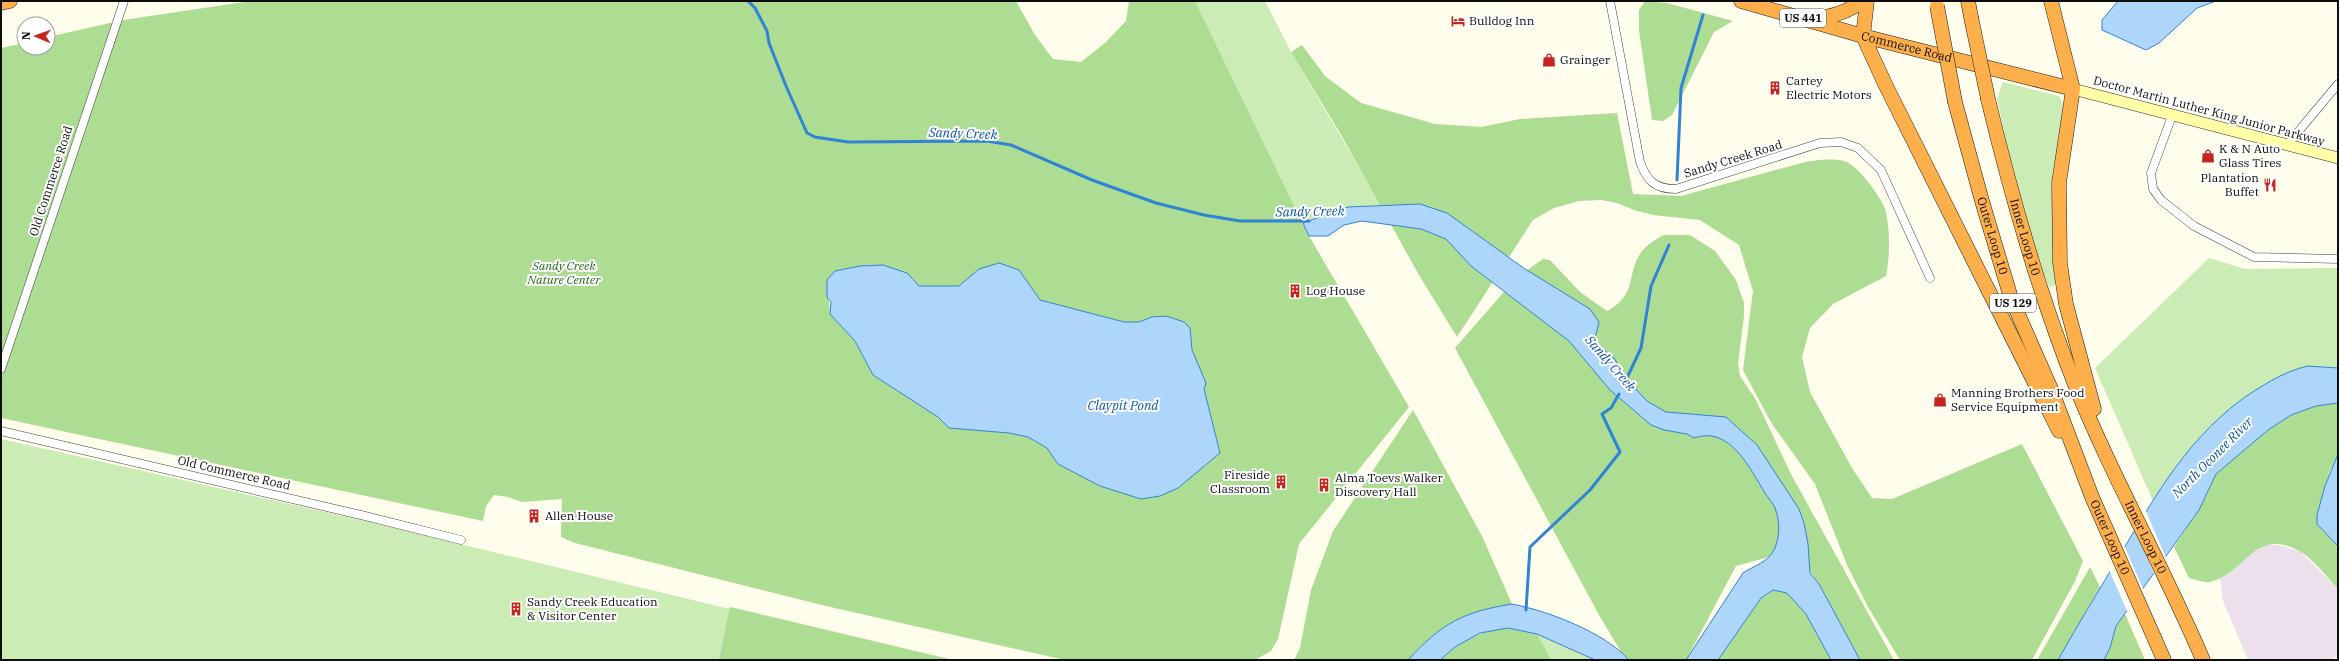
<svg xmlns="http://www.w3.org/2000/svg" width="2339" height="661" font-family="'IBM Plex Serif',serif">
<rect width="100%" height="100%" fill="#fffdec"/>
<path fill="#ece0ec" d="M2266 545H2279L2301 552 2338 589V655L2331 660H2248L2223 601 2220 578 2227 575 2247 556Z"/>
<path fill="#cbecb4" d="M1195 1H1265L1291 52 1381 205 1348 207 1303 223Z
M2003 82 2059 96 2063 104 2052 208 2056 282 2054 286 2049 287 2033 241 2009 154 1997 99Z
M2209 258 2245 269 2338 268V368C2328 367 2317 365 2308 367 2293 368 2281 377 2269 384 2212 416 2188 448 2153 501L2095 368Z
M1 439 369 522 942 660H1Z
M1537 634 1595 660H1451L1541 643Z"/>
<path fill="#acdd92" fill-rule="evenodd" d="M251 1H1016L1035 35 1053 59 1081 62 1105 43 1126 21 1129 1H1195L1309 236 1409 407 1299 544 1278 639 1271 651 1255 660H1065L826 606 575 543 561 537 562 499 522 502 508 497 494 495 486 506 483 521 1 418V48L24 43V48H48V37L123 20ZM860 266 907 273 919 286H959L979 269 1019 270 1040 300 1124 322H1139L1152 317 1166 316 1184 322 1190 328 1192 350 1206 383 1204 389 1220 453 1117 491 1100 486 1058 464 1047 448 1028 437 1009 433 949 428 938 417 873 375 855 341 830 314 827 280 835 271Z
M1645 1 1667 3 1733 21 1714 32 1672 115 1663 121 1652 120 1639 30V10Z
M1302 45 1325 76 1361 103 1435 124 1481 127 1520 119 1617 113 1633 194 1681 196 1805 162C1818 160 1831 158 1844 161 1857 164 1883 199 1886 212 1890 232 1890 256 1886 276L1833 304 1810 328 1802 357 1810 392 1852 468 1872 498 1892 499 2022 444 2083 561 2075 581 2032 660H1900L1868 607 1847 565 1815 484 1772 424 1743 370 1753 291 1739 245 1700 220 1653 215 1634 210 1617 203 1601 200 1579 201 1554 208 1533 220 1457 337 1419 275 1340 133 1291 52Z
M1664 235H1690L1715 251 1736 280 1744 303V316L1738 364 1740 376 1756 400 1792 476 1894 660H1860L1819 584 1795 550 1736 566 1686 660H1629L1621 652 1599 615 1455 348 1517 277 1543 259 1550 260 1580 292 1607 311C1639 294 1625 274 1642 251 1648 244 1656 239 1664 235Z
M2338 403V454L2330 471 2317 515V524L2338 546V589C2328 578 2313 559 2301 552 2255 525 2245 574 2210 582 2204 583 2195 579 2189 578L2174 547 2199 510 2216 474 2234 457 2268 430 2291 415 2316 406Z
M1413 410 1482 536 1512 604C1463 612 1442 623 1408 660H1294L1300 648 1311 590 1333 531Z
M2090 567 2100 587 2058 660H2037Z
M1773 590 1787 593 1806 614 1831 660H1718L1761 598Z
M730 607 928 654 954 660H719Z
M2125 614 2145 660H2103L2116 626Z
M1508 628 1537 634 1551 660H1440C1461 641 1480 630 1508 628Z"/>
<path fill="#aed6fa" stroke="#3083d5" d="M2118 1H2216L2197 8 2159 43 2146 50 2102 30V20Z
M1420 204 1447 213 1525 269 1590 309 1599 322 1594 343 1614 358 1629 382 1647 401 1666 412 1726 417 1757 445 1799 509 1804 523 1808 544 1810 573 1819 584 1860 660H1831L1806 614 1787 593 1773 590 1761 598 1718 660H1686L1743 573C1755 565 1767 563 1774 550 1780 538 1780 520 1775 508 1773 503 1768 498 1765 493 1750 469 1730 425 1694 438L1687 434 1664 430 1651 425 1610 390 1569 341 1471 266 1446 239 1421 229 1362 221 1344 225 1328 236H1309L1303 223 1348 207Z
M999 263 1019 270 1040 300 1124 322H1139L1152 317 1166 316 1184 322 1190 328 1192 350 1206 383 1204 389 1220 453 1178 488 1160 496 1141 499 1100 486 1058 464 1047 448 1028 437 1009 433 949 428 938 417 873 375 855 341 830 314 831 302 827 297V280L835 271 860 266 883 265 907 273 919 286H959L979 269Z
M2308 366 2338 368V403L2316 406 2291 415 2268 430 2216 474 2199 510 2116 626 2110 648 2104 660H2058C2078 624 2100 589 2121 553 2157 493 2191 433 2251 393 2270 381 2286 371 2308 366Z
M2338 454V546L2317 524V515L2325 486Z
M1512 604C1548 611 1604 632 1629 660H1595L1537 634 1508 628 1480 633 1455 647 1440 660H1408C1442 623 1463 612 1512 604Z"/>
<path fill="#fffdec" d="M2145 509 2167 560 2155 576 2134 528Z
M2124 545 2144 591 2128 613 2109 570Z"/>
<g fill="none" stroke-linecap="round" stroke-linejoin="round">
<path stroke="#3083d5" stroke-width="3" d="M748 1 755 8 767 31 769 43 786 86 807 133 815 137 848 142 987 141 1011 145 1092 180 1156 203 1204 215 1240 221H1309
M1677 180 1681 88 1703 15
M1626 380 1641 348 1651 286 1669 245
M1526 610 1530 547 1590 490 1620 452 1602 414 1611 408 1619 394"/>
<g stroke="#404040" stroke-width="9">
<path id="street" d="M1610 1 1640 162C1647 181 1655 189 1676 189L1820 143 1841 142 1858 148 1881 170 1930 278
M2172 116 2151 173 2153 189 2161 200 2194 226 2254 257 2338 259
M2287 145 2338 84
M1 369 124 1
M1 431 361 515 461 540"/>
</g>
<g stroke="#2f2f2f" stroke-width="12">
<path id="secondary" d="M2073 89 2338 158"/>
</g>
<g stroke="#1e1e1e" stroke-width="15">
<g id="highway">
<path id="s1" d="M1741 1 1863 36 2073 89"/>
<path d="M1867 1 1863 36 1885 84 2059 431"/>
<path d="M1968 1 1971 17"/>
<path d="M2051 1 2073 89 2059 183 2060 263 2066 304 2094 409"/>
<path d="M1 3 10 1"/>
<path d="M1813 19C1830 17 1848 13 1861 1"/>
<path id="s2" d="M1988 99C2011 195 2038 290 2074 382 2112 477 2163 566 2203 660"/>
<path id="s3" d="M1955 102 1982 201 2011 298 2051 389 2092 497 2164 660"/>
</g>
</g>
<use href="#street" stroke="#fff" stroke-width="8"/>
<use href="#secondary" stroke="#fffea7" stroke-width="11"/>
<use href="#highway" stroke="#fdaf4c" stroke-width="14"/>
<g stroke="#1e1e1e" stroke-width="15" stroke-linecap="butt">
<path id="highway-bridge" d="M1937 6 1955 102
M1971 17 1988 99"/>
</g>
<use href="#highway-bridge" stroke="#fdaf4c" stroke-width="14"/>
</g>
<defs>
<g id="hotel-bare" transform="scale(1.08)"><path d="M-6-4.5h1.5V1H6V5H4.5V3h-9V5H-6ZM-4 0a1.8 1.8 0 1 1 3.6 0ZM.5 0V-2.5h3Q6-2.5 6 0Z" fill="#c5251c" stroke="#fff" stroke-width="2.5" paint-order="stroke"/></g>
<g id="shop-bare" transform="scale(1.08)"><path d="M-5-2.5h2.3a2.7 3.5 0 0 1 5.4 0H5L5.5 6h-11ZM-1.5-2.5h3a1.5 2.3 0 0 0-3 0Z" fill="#c5251c" stroke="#fff" stroke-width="2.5" paint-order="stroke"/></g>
<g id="building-bare" transform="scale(1.08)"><path d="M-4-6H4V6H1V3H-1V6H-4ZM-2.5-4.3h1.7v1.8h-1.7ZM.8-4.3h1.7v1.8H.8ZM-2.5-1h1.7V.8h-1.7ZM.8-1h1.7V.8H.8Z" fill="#c5251c" stroke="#fff" stroke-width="2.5" paint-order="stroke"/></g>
<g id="restaurant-bare" transform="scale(1.08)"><path d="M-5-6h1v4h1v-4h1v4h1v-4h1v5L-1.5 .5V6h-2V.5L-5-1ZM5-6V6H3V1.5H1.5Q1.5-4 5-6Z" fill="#c5251c" stroke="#fff" stroke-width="2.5" paint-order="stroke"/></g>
</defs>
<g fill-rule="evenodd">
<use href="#hotel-bare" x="1458" y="21"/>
<use href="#shop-bare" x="1549" y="60"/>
<use href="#building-bare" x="1775" y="88"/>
<use href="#shop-bare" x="2208" y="156"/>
<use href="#restaurant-bare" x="2270" y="185"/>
<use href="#building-bare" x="1295" y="291"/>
<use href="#shop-bare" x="1940" y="400"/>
<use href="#building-bare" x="1281" y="482"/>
<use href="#building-bare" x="1324" y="485"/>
<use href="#building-bare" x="534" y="516"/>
<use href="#building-bare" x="516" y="609"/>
</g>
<g text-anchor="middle" stroke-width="4" stroke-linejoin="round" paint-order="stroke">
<g fill="#fff" stroke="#565656" stroke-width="1">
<rect x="1780" y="9" width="46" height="18" rx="3"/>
<rect x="1990" y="294" width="46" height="18" rx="3"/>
</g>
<g font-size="11" font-weight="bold" fill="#0d0d0d">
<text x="1803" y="22">US 441</text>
<text x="2013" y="307">US 129</text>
</g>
<g font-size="12" fill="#0d0d0d" stroke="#fff" text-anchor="start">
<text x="1469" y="25">Bulldog Inn</text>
<text x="1560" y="64">Grainger</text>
<text x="1786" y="85">Cartey<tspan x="1786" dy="14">Electric Motors</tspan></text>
<text x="2219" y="153">K &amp; N Auto<tspan x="2219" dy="14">Glass Tires</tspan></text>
<text x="2259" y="182" text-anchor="end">Plantation<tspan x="2259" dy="14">Buffet</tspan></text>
<text x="1306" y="295">Log House</text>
<text x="1951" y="397">Manning Brothers Food<tspan x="1951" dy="14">Service Equipment</tspan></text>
<text x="1270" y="479" text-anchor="end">Fireside<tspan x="1270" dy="14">Classroom</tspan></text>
<text x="1335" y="482">Alma Toevs Walker<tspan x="1335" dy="14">Discovery Hall</tspan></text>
<text x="545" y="520">Allen House</text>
<text x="527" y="606">Sandy Creek Education<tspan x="527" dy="14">&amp; Visitor Center</tspan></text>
</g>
<g font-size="12" fill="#0d0d0d" stroke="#fff">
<text dy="4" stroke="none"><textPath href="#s1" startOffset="172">Commerce Road</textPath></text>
<text transform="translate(2209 111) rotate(15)" y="4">Doctor Martin Luther King Junior Parkway</text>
<text transform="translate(1733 159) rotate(-17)" y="4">Sandy Creek Road</text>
<text transform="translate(51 181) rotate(-72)" y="4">Old Commerce Road</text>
<text dy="4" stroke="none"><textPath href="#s3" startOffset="139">Outer Loop 10</textPath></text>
<text dy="4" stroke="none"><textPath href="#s2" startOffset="143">Inner Loop 10</textPath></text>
<text transform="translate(234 473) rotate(13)" y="4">Old Commerce Road</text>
<text dy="4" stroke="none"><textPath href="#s2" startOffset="467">Inner Loop 10</textPath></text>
<text dy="4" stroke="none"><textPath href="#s3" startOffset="463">Outer Loop 10</textPath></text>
</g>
<g font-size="12" font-style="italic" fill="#226819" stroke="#fff">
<text x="564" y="270">Sandy Creek<tspan x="564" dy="14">Nature Center</tspan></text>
</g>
<g font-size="13" font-style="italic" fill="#0f55a6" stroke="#fff">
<text transform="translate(963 133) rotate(2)" y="5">Sandy Creek</text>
<text transform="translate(1310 211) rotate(-1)" y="5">Sandy Creek</text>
<text transform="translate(1611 363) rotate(49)" y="5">Sandy Creek</text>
<text x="1123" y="410">Claypit Pond</text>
<text transform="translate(2212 457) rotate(-45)" y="5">North Oconee River</text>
</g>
</g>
<rect width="2339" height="661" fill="none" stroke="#0d0d0d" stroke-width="4"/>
<g transform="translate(36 36) rotate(272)"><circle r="19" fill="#ffffff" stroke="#9e9e9e"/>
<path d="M0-3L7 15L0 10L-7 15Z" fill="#c5251c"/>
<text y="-6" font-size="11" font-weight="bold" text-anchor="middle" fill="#0d0d0d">N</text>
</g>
</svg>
